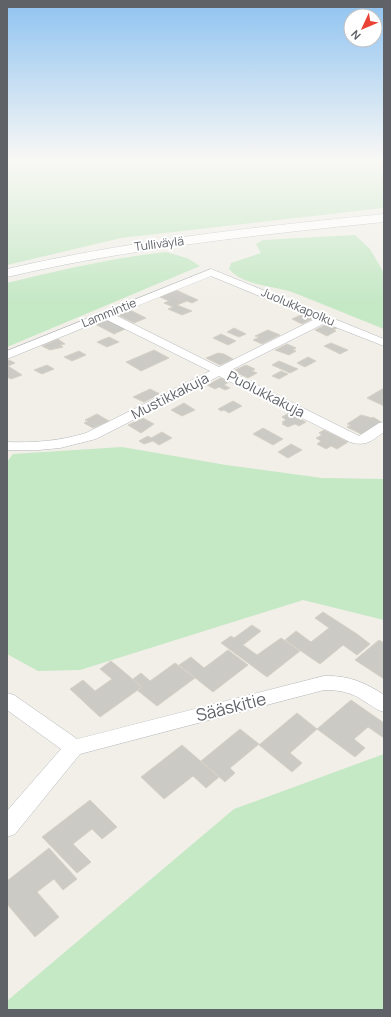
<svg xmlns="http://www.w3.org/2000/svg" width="391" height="1017" font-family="Manrope,sans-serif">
<rect width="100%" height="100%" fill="#f1efe8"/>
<path fill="#c5e8c5" d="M7 161H376L384 174V208L121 238 7 265Z
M355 235 370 249 384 273V329C353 317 323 304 292 292 271 285 244 286 229 269L231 263 261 253 256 244 263 240Z
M166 252 187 258 200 266 7 347V283C59 270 113 258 166 252Z
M122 447 226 465 322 478 384 479V620L303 600 80 670 38 671 7 654V462L13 454Z
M384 754V1010H7V1001L234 809Z"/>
<path fill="#cccac5" stroke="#d6d1c6" d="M176 290 198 300 192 303 187 301 177 305 192 311 182 315 168 309 173 307 164 303 169 301 160 297Z
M130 310 146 318 134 323 118 315Z
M301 315 304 316 306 315 314 318 302 324 292 319Z
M106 319 125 329 114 334 95 324Z
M327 324 337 328 333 330 336 331 327 336 315 330Z
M234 328 246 334 239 337 227 332Z
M268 330 280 335 262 344 253 340 259 337 255 336Z
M221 334 236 341 228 345 213 338Z
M109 337 119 342 107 347 97 342Z
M58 339 65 344 60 345 63 347 50 350 42 346Z
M331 343 348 350 340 354 324 346Z
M287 344 296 348 293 350 296 351 289 355 275 350Z
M154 350 169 358 141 371 126 362Z
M79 351 86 355 72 361 64 357Z
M218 353 224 354 233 359 220 365 206 358Z
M308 357 316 361 305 367 297 363Z
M9 360 15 363 8 366 22 375 11 379 7 377V361Z
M279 361 298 369 290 373 272 365Z
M47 365 54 369 42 374 34 370Z
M246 365 255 369 252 371 257 373 248 378 233 371Z
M281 371 288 374 279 379 272 376Z
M221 378 229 382 224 385 230 388 225 390 219 387 215 389 207 385Z
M384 388V406L367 398Z
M150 389 160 394 144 402 133 397Z
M233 401 242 406 229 413 224 410 221 411 218 409Z
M184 403 195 410 182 416 171 410Z
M289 413 306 422 299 426 295 424 288 427 282 424 284 423 282 422 286 420 282 417Z
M97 414 109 421 93 428 84 423 88 421 85 420Z
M361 415 372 418 373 417 381 422 361 434 347 427 351 425 347 424Z
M143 418 154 424 141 433 128 425Z
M263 428 283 439 273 445 253 434Z
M324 430 348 442 337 449 331 446 326 449 317 444 321 441 316 438 322 435 319 433Z
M162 432 172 438 159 445 153 441 144 444 139 441 148 436 151 438Z
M291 444 302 450 288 458 278 452Z
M323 612 357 634 370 644 357 655 343 645 320 664 285 640 296 631 311 642 329 628 315 618Z
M252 625 261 631 243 645 257 655 281 638 300 651 267 677 221 643 231 636 234 638Z
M379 640 384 643V679L355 660Z
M228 650 248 665 213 692 179 665 191 657 204 668Z
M111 661 142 687 100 717 70 689 83 680 95 691 112 679 100 669Z
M175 663 195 678 157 706 137 690 142 687 133 679 141 673 150 681Z
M351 700 384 723V738L368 727 354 739 365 748 355 757 317 729Z
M297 713 317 729 290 753 302 763 292 772 259 745Z
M240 729 259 744 230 768 235 773 225 782 201 761Z
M182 745 219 777 206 788 193 776 164 799 141 777Z
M90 800 117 827 102 839 92 829 73 844 91 862 77 873 42 837Z
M49 848 77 879 63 890 54 879 37 892 59 917 35 937 7 904V881Z"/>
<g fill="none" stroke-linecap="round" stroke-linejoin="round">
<g stroke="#b5b8bc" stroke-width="1">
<path id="minor" d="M211 269 384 339V346L325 323 229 371 359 436 379 423 384 422V432C371 441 366 447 350 442L219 376 96 439 60 448 39 450H7V442C34 443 60 441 86 433L210 371 105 319 7 359V351ZM211 276 315 319 219 367 115 315Z
M324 676C347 675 365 682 384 695V712C376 710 371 705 364 701 351 692 340 690 324 690L80 754 15 834 7 837V811L61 749 7 710V693L14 695 77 739Z"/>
</g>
<g stroke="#b6babf" stroke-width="1">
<path id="secondary" d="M384 214V222C257 235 131 248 7 277V269C131 240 257 227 384 214Z"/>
</g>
<use href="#minor" fill="#fff" fill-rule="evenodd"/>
<use href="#secondary" fill="#fff" fill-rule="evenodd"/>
</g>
<linearGradient id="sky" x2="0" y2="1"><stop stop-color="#8fc3f1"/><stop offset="0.53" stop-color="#f9f8f5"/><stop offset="1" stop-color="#f9f8f5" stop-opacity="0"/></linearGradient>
<rect width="391" height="303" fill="url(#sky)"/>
<g text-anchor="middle" stroke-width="4" stroke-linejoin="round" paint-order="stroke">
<g font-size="12" fill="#5f6368" stroke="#fff">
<text transform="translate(159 244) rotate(-7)" y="4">Tulliväylä</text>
<text transform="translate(298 307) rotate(23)" y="4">Juolukkapolku</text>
<text transform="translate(109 313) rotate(-22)" y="4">Lammintie</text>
</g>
<g font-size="14" fill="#5f6368" stroke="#fff">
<text transform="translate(266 394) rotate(27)" y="5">Puolukkakuja</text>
<text transform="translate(170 396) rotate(-27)" y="5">Mustikkakuja</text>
</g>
<g font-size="17" fill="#5f6368" stroke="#fff">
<text transform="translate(231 707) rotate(-14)" y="6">Sääskitie</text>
</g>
</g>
<rect width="391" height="1017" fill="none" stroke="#5f6368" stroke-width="16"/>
<g transform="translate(363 28) rotate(226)"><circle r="19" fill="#ffffff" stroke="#bfc1c3"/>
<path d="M0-3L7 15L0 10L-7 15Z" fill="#ea4335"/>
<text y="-6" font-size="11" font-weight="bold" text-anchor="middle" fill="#5f6368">N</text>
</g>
</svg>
